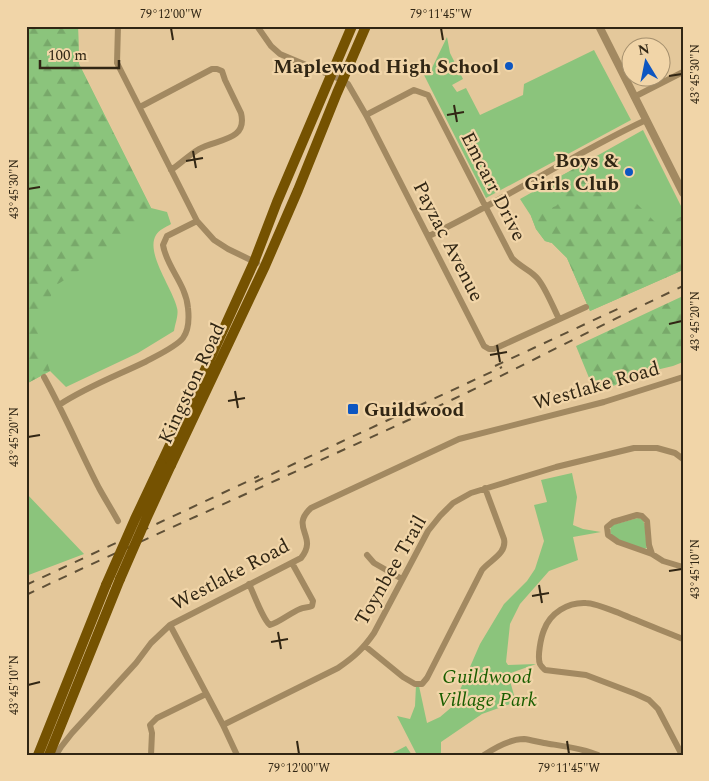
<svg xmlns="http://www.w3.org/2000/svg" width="709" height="781" font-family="Spectral,serif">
<defs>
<pattern id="forest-firs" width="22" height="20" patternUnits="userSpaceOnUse" patternTransform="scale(1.25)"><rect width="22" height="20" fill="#8bc47c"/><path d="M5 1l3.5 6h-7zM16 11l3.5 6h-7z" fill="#78a86a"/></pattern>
</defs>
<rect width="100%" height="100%" fill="#e4c89b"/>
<path fill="#8bc47c" d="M26 26H78L79 64 151 208 167 212 171 224C166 227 159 230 156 235 145 253 173 289 177 308 179 314 175 324 174 331L138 353 66 387 50 371 26 384Z
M447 37 450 53 463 79 452 85 457 92 466 88 480 115 523 95 524 84 594 50 631 120 486 198 424 75 430 72Z
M643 130 683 210V270L590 311 567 258 552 243 545 241 536 229 531 216 520 199Z
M572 473 577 497 573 525 583 529 601 532 573 537 578 560 549 571 520 604 510 624 506 662 508 665 536 664 508 674 516 702 482 714 441 742V755H417L397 716 410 719 415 706 416 685 419 686 427 723 440 717 453 706 480 644 504 604 527 581 535 569 544 541 534 505 547 502 541 480Z
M26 493 84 554 26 576Z
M638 518 642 519C647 525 645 539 647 548L644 549C633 545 603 541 612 525Z
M406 746 412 755H389Z"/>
<path fill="url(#forest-firs)" d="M26 26H78L79 64 151 208 130 238 55 286 37 330 50 371 26 384Z
M583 164 589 182 594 189 603 194 632 199 659 226 683 216V270L590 311 567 258 552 243 545 241 536 229 531 216 556 206 560 202 557 181 559 177Z
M683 296V362L673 366 652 371 613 386 594 390 576 346Z"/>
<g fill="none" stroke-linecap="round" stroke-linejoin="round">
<path stroke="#a28961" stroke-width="6" d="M118 26 117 63 197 221 214 240 228 249 257 263
M257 26 271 46 280 54 342 80 348 84 366 115 484 346 489 349H494L586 307
M634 97 683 72
M140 107 212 69H217L222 71 225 80 241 113C248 141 217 139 199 149 189 155 180 164 171 170
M366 115 414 90 428 95 512 258C520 267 531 270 538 279 546 289 553 307 559 319
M429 236C503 201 571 155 646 120
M44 377C64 413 80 451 99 488 105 499 112 510 118 521
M59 405C86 387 116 376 145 362 156 356 176 347 183 338 189 330 189 317 188 308 186 284 166 266 163 245L167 236 197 221
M652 554 649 545 647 521 642 516 637 515 613 522 607 527 608 535 618 542 652 554 663 561 683 567
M367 555 374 563 402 579
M249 584C254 594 263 620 270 625 280 622 290 613 300 609 304 607 307 608 312 606L313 601 292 563
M170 625 223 725 237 755
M365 646 403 677 415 684H422L427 678 482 570C490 560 507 554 504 539L485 488
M223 725 338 668C354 657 363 649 374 633L428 531 440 516 453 503 471 493 556 467 634 448H657L675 453 683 459
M56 755 61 747 72 733 136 663 151 643 170 625 301 558C319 536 289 528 311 508L459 439 604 402 683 377
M151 755 152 733 150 725 157 718 206 694
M484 755C496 747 510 739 524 739 531 740 538 742 544 743 562 746 582 748 598 755
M682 755 658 709 649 700 636 694 586 675 545 670C543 668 541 666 540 664 537 657 541 637 544 630 550 613 568 602 586 603 594 603 611 610 619 613 640 622 661 630 683 639"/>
<path stroke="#a28961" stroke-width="8" d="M599 26 683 193"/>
<path stroke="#755201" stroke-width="10" d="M161 464 210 359 254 262 277 202 352 26
M171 465 265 266 298 190 337 93 366 26
M38 755 106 585
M49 755 120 579"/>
<path stroke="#5f5037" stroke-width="2" stroke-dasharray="9 9" stroke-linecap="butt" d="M495 366 624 306
M255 482 502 367
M26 585 259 476
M26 595C171 526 318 463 462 395 536 359 609 321 683 286"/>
<path stroke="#755201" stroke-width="10" d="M120 579 147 517 171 465
M106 585 135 519 161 464"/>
</g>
<path fill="none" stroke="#312614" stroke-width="2" d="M171 28 173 40M441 28 443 40M669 76 682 74M454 105 457 122M447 115 464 112M193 151 196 168M186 161 203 158M28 189 40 187M669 324 682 321M497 345 500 362M490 355 507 352M235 391 238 408M228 401 245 398M28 437 40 435M669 571 682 569M539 585 542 603M532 596 549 593M278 632 281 649M271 642 288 639M28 685 40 682M297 741 299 754M567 741 569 754"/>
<g fill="#0d56c1" stroke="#f1d5a8" stroke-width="2">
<circle cx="509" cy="66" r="5"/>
<circle cx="629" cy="172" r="5"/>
<rect x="347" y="403" width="12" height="12" rx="2.5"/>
</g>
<g text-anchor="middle" stroke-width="4.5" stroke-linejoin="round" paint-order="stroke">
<g font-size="20" font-weight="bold" fill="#312614" stroke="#f1d5a8" text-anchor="end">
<text x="499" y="73">Maplewood High School</text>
<text x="619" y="167">Boys &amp;<tspan x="619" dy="23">Girls Club</tspan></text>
<text x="364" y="416" text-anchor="start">Guildwood</text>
</g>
<g font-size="20" fill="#312614" stroke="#f1d5a8">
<text transform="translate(494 186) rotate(63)" y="7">Emcarr Drive</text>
<text transform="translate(449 241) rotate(63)" y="7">Payzac Avenue</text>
<text transform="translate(191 383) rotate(-65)" y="7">Kingston Road</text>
<text transform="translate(596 385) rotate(-16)" y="7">Westlake Road</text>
<text transform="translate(390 570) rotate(-60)" y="7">Toynbee Trail</text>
<text transform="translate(230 574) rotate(-28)" y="7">Westlake Road</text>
</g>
<g font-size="20" font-style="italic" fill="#1a5e00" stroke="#f1d5a8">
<text x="487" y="683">Guildwood<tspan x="487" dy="23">Village Park</tspan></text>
</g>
</g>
<rect width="709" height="781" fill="none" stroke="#f1d5a8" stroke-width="55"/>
<g transform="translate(646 62) rotate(350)"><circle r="24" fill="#f1d5a8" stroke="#a48f6d"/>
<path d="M0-4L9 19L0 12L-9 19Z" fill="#0d56c1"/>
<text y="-8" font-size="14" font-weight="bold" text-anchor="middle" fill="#312614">N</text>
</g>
<path d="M40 60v8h79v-8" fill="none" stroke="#312614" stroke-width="2.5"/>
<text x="48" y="60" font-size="15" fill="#312614" stroke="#f1d5a8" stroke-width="4" paint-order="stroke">100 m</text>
<rect x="28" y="28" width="654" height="726" fill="none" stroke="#312614" stroke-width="2"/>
<g font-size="12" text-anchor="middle" fill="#312614">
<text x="171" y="18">79°12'00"W</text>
<text x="441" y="18">79°11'45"W</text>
<text transform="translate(695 74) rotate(-90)" y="4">43°45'30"N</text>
<text transform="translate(14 189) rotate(-90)" y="4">43°45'30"N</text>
<text transform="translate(695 321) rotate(-90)" y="4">43°45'20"N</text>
<text transform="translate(14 437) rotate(-90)" y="4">43°45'20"N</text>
<text transform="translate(695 569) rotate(-90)" y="4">43°45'10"N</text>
<text transform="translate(14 685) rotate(-90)" y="4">43°45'10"N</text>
<text x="299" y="772">79°12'00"W</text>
<text x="569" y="772">79°11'45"W</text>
</g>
</svg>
